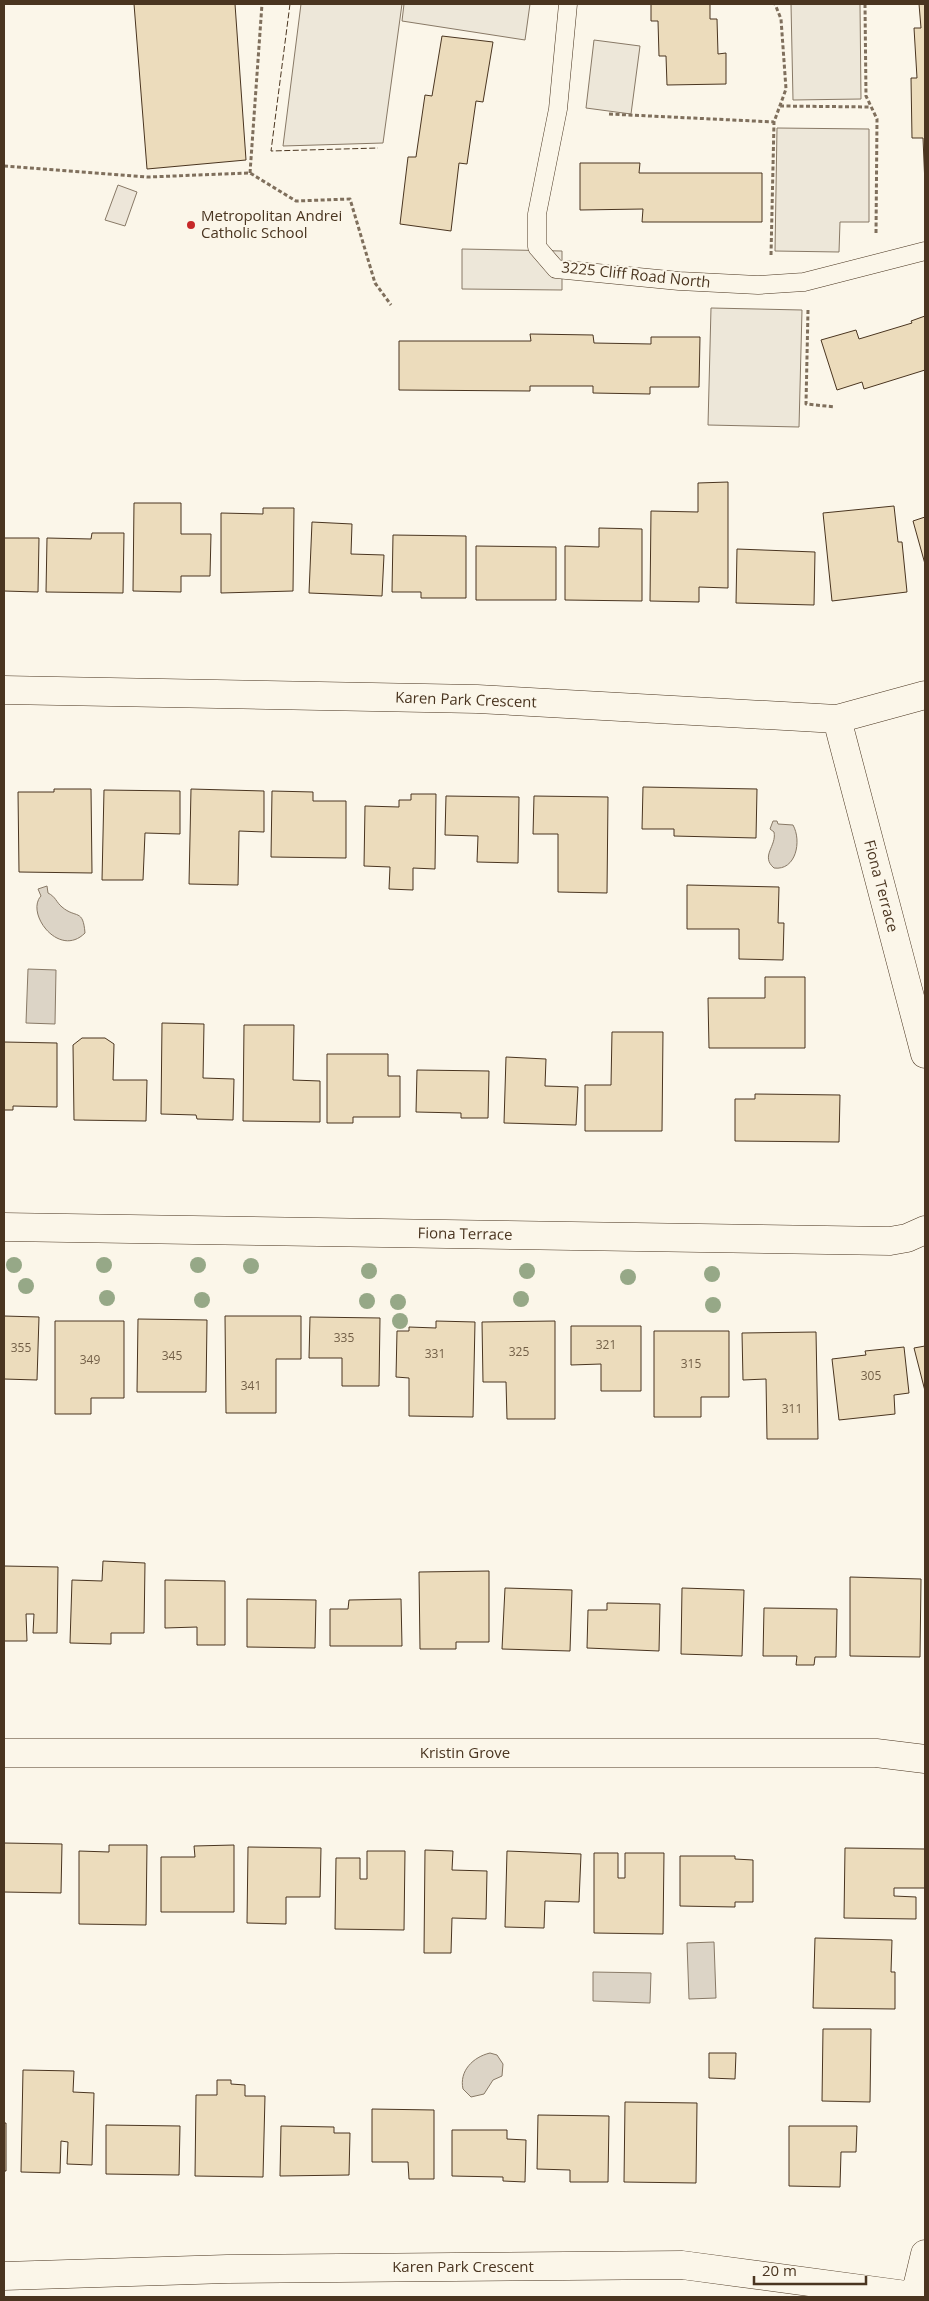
<svg xmlns="http://www.w3.org/2000/svg" width="929" height="2301" font-family="'Open Sans',sans-serif">
<rect width="100%" height="100%" fill="#fbf6e9"/>
<path fill="#ede6d9" stroke="#887966" d="M118 185 137 192 125 226 105 220Z"/>
<path fill="#ede7d9" stroke="#887966" d="M301 4H402L383 143 283 146Z
M404 4H530L525 40 402 21Z
M791 4H860L861 99 793 100Z
M594 40 640 46 631 114 586 108Z
M777 128 869 129V222H840L839 252 775 251Z
M462 249 562 251V290L462 289Z
M711 308 802 310 799 427 708 425Z"/>
<path fill="#dcd4c6" stroke="#887966" d="M773 821H777L778 824 793 825C802 841 796 871 774 868 760 856 777 846 774 832L770 829Z
M47 886 48 893C56 897 56 902 62 907 76 919 83 908 85 933 59 959 25 913 41 896L38 889Z
M28 969 56 970 55 1024 26 1023Z
M714 1942 716 1998 689 1999 687 1943Z
M593 1972 651 1973 650 2003 593 2001Z
M490 2053 497 2055 503 2064 502 2076 493 2080 484 2094 471 2097 463 2089C459 2071 473 2057 490 2053Z"/>
<path fill="#ecdcbc" stroke="#4a3520" d="M134 4H235L246 160 147 169Z
M651 4H710V19H717L718 54 726 53V84L667 85 666 56H659L658 21H651Z
M919 4H925V185L923 138H912L911 78H917L914 28H921Z
M442 36 493 42 483 102 476 101 467 164 459 163 451 231 400 224 408 157H416L425 95 432 96Z
M580 163H640L639 173H762V222H642L643 209 580 210Z
M925 316V370L864 389 862 382 837 390 821 340 856 330 859 339 912 323 911 321Z
M530 334 593 335 594 343 651 344V337H700L699 387H650V394L593 393V386H530V391L399 390V341H531Z
M728 482V588L699 587V602L650 601 651 511 698 512V483Z
M134 503H181V534H211L210 576H181V592L133 591Z
M894 506 898 542H902L907 592 832 601 823 513Z
M263 508H294L293 591 221 593V513L263 514Z
M925 517V564L913 521Z
M312 522 352 524 351 554 384 555 382 596 309 593Z
M599 528 642 529V601L565 600V546L599 547Z
M92 533H124L123 593 46 592 47 538 91 539Z
M393 535 466 536V598H421V592H392Z
M4 538H39L38 592 4 591Z
M476 546 556 547V600H476Z
M737 549 815 552 814 605 736 603Z
M643 787 757 789 756 838 674 836V829H642Z
M54 789H91L92 873 19 872 18 792H54Z
M191 789 264 791V832L239 831 238 885 189 884Z
M104 790 180 791V834L145 833 143 880H102Z
M272 791 313 792V801H346V858L271 857Z
M411 794H436L435 869 413 868V890L389 889 390 867 364 866 365 806 399 807V800H411Z
M446 796 519 797 518 863 477 862 478 836 445 835Z
M534 796 608 797 607 893 558 892V834H533Z
M687 885 779 887 778 923H784L783 960 739 959V929H687Z
M765 977H805V1048H709L708 998H765Z
M162 1023 204 1024 203 1078 234 1079 233 1120 197 1119 196 1115 161 1114Z
M244 1025H294L293 1080 320 1081V1122L243 1121Z
M612 1032H663L662 1131H585V1085H611Z
M82 1038H105L114 1044 113 1080H147L146 1121 74 1120 73 1045Z
M4 1042 57 1043V1107L13 1106V1110H4Z
M327 1054H388V1076H400V1117H353V1123H327Z
M506 1057 546 1059 545 1086 578 1087 576 1125 504 1123Z
M417 1070 489 1071 488 1118H461V1113L416 1112Z
M755 1094 840 1095 839 1142 735 1141V1099H755Z
M4 1316 39 1317 37 1380 4 1379Z
M225 1316H301V1359H276V1413H226Z
M310 1317 380 1318 379 1386H342V1358H309Z
M138 1319 207 1320 206 1392H137Z
M55 1321H124V1398H91V1414H55Z
M436 1321 475 1322 473 1417 409 1416V1378L396 1377 397 1331H409V1327L436 1328Z
M555 1321V1419H507L506 1382H483L482 1322Z
M571 1326H641V1391H601V1364L571 1365Z
M654 1331H729V1397H701V1417H654Z
M816 1332 818 1439H767L766 1379 743 1380 742 1333Z
M925 1346V1391L914 1348Z
M904 1347 909 1393 894 1395 895 1414 839 1420 832 1359 866 1355 865 1351Z
M103 1561 145 1563 144 1633H111V1644L70 1643 72 1580 102 1581Z
M4 1566 58 1567 57 1633H33L34 1614H26L27 1641H4Z
M489 1571V1642H456V1649H420L419 1572Z
M850 1577 921 1579 920 1657 850 1656Z
M165 1580 225 1581V1645H197V1627L165 1628Z
M505 1588 572 1590 570 1651 502 1649Z
M682 1588 744 1590 742 1656 681 1654Z
M247 1599 316 1600 315 1648 247 1647Z
M401 1599 402 1646H330V1609H348L349 1600Z
M607 1603 660 1604 659 1651 587 1648 588 1610H607Z
M764 1608 837 1609 836 1657H815L814 1665H796L797 1656H763Z
M4 1843 62 1844 61 1893 4 1892Z
M109 1845H147L146 1925 79 1924V1851L109 1852Z
M234 1845V1912H161V1857H195L194 1846Z
M248 1847 321 1848 320 1897H286V1924L247 1923Z
M845 1848 925 1849V1888H894V1896L916 1897V1919L844 1918Z
M425 1850 453 1851 452 1870 487 1871 486 1919 452 1918 451 1953H424Z
M367 1851H405L404 1930 335 1929 336 1858H360V1879H367Z
M507 1851 581 1854 579 1902 545 1901 544 1928 505 1927Z
M594 1853H618V1878H625V1853H664L663 1934 594 1933Z
M680 1856H735V1859L753 1860V1902H735V1907L680 1906Z
M815 1938 892 1940 891 1972H895V2009L813 2008Z
M823 2029H871L870 2102 822 2101Z
M709 2053H736L735 2079 709 2078Z
M23 2070 74 2071 73 2092 94 2093 92 2165 67 2164 68 2142 61 2141 60 2173 21 2172Z
M217 2080H231V2084L245 2085V2096H265L263 2177 195 2176 196 2095H217Z
M625 2102 697 2103 696 2183 624 2182Z
M372 2109 434 2110V2179H409L408 2162H372Z
M538 2115 609 2116 608 2182H570V2170L537 2169Z
M4 2123H6V2171H4Z
M106 2125 180 2126 179 2175 106 2174Z
M281 2126 334 2127V2133H350L349 2175 280 2176Z
M789 2126H857L856 2152H841L840 2187 789 2186Z
M452 2130H507V2139L526 2140 525 2182 503 2181V2177L452 2176Z"/>
<g fill="none" stroke-linecap="round" stroke-linejoin="round">
<g stroke="#4a3520" stroke-width="19">
<path id="lane" d="M568 4 558 109 537 214V247L556 269 679 281 758 285 804 282 925 251"/>
</g>
<g stroke="#4a3520" stroke-width="29">
<path id="street" d="M4 690 477 699 837 719 925 695
M837 719 925 1054
M4 1227 890 1241 907 1238 925 1230
M4 1753H876L925 1759
M4 2276 227 2269 682 2265 921 2297
M915 2296 925 2254"/>
</g>
<path stroke="#7f6f5c" stroke-width="3" stroke-dasharray="4 2.5" stroke-linecap="butt" d="M865 4 866 96 877 119 876 234
M780 106 871 107
M609 114 774 122
M4 166 148 177 250 173 296 201 350 199 375 283 391 305
M250 173 262 4
M771 255 774 122 786 89 781 19 775 4
M808 310 806 404 835 407"/>
<use href="#lane" stroke="#fbf6e9" stroke-width="18"/>
<use href="#street" stroke="#fbf6e9" stroke-width="28"/>
<path stroke="#4a3520" stroke-width="1" stroke-dasharray="6 2.5" stroke-linecap="butt" d="M290 4 271 151 378 148"/>
</g>
<g fill="#96a887">
<circle cx="14" cy="1265" r="8"/>
<circle cx="104" cy="1265" r="8"/>
<circle cx="198" cy="1265" r="8"/>
<circle cx="251" cy="1266" r="8"/>
<circle cx="369" cy="1271" r="8"/>
<circle cx="527" cy="1271" r="8"/>
<circle cx="712" cy="1274" r="8"/>
<circle cx="628" cy="1277" r="8"/>
<circle cx="26" cy="1286" r="8"/>
<circle cx="107" cy="1298" r="8"/>
<circle cx="521" cy="1299" r="8"/>
<circle cx="202" cy="1300" r="8"/>
<circle cx="367" cy="1301" r="8"/>
<circle cx="398" cy="1302" r="8"/>
<circle cx="713" cy="1305" r="8"/>
<circle cx="400" cy="1321" r="8"/>
</g>
<circle fill="#c62828" stroke="#fbf6e9" stroke-width="2" cx="191" cy="225" r="5"/>
<g text-anchor="middle" stroke-width="4" stroke-linejoin="round" paint-order="stroke">
<g font-size="12" fill="#725f47">
<text x="344" y="1342">335</text>
<text x="606" y="1349">321</text>
<text x="21" y="1352">355</text>
<text x="519" y="1356">325</text>
<text x="435" y="1358">331</text>
<text x="172" y="1360">345</text>
<text x="90" y="1364">349</text>
<text x="691" y="1368">315</text>
<text x="871" y="1380">305</text>
<text x="251" y="1390">341</text>
<text x="792" y="1413">311</text>
</g>
<g font-size="15" fill="#4a3520" stroke="#fbf6e9" text-anchor="start">
<text x="201" y="221">Metropolitan Andrei<tspan x="201" dy="17">Catholic School</tspan></text>
</g>
<g font-size="15" fill="#4a3520" stroke="#fbf6e9">
<text transform="translate(636 275) rotate(6)" y="5">3225 Cliff Road North</text>
<text transform="translate(466 700) rotate(2)" y="5">Karen Park Crescent</text>
<text transform="translate(881 886) rotate(75)" y="5">Fiona Terrace</text>
<text transform="translate(465 1234) rotate(1)" y="5">Fiona Terrace</text>
<text x="465" y="1758">Kristin Grove</text>
<text x="463" y="2272">Karen Park Crescent</text>
</g>
</g>
<rect width="929" height="2301" fill="none" stroke="#4a3520" stroke-width="10"/>
<path d="M754 2276v8h112v-8" fill="none" stroke="#4a3520" stroke-width="2.5"/>
<text x="762" y="2276" font-size="15" fill="#4a3520" stroke="#fbf6e9" stroke-width="4" paint-order="stroke">20 m</text>
</svg>
